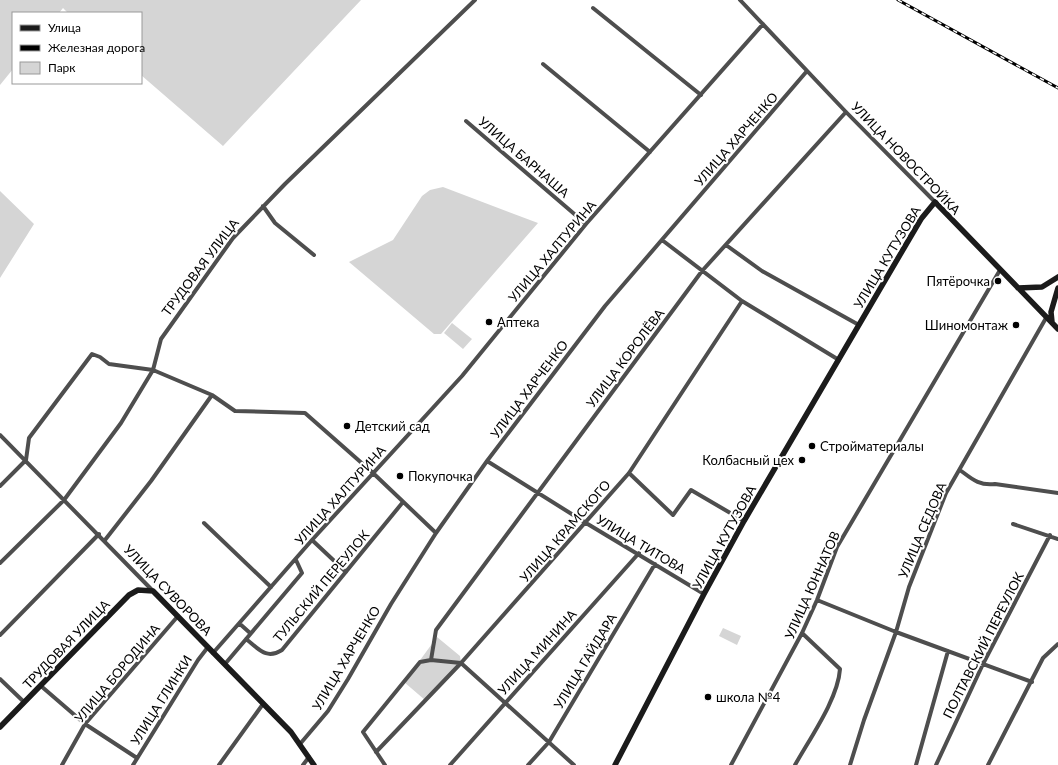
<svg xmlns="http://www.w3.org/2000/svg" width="1058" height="765" font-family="Lato,sans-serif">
<rect width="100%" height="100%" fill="#fff"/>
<path fill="#d5d5d5" d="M0 0H361L223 146 141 75V13H68L63 8 59 13H13V69L0 85Z
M443 187 538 223 441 334H434L349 262 393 240 422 196 430 190Z
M0 191 34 224 0 278Z
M452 323 472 339 463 349 444 333Z
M723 628 741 636 737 645 719 636Z
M437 637 460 656 461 663 425 700 404 682Z"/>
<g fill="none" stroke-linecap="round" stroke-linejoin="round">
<path stroke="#4e4e4e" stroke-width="4" d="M740 0 846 112 935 202
M593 8 701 95
M543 64 650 152
M466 121 586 224
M263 206 275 223 314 255
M662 240 742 301 839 360
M726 245 762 271 859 325
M212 395 235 411 305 413 373 473 436 533
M0 435 153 591
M487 461 586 523 704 594
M960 470C972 479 979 486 995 484L1058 493
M629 473 673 515 691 490 744 521
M0 486 26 460 29 438 92 354 100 357 109 364 153 370 121 423 64 500 0 563
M204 523 271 587
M1013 524 1058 539
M105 540 151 481 212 395 153 370 161 339 233 238 285 184 475 0
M312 540 346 572
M817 600 896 632 1032 682
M240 624 250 633
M0 635 99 534
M246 639C259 649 266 660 282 650L403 502
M213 653 312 540 462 376 586 224 763 24
M225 664 302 573 296 560
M0 679 24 702
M41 686 85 724 137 758
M300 744 328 711 348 679 391 604 436 533 487 461 605 306 807 71
M376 752 461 663 629 473 742 301
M62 765 85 724 178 616
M133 765 198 660 208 647
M219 765 263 704
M303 765 309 757
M385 765 363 732 420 662 431 660
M450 765 639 553
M528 765 549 742 655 564
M574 765 461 663 431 660 436 630 702 271 846 112
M731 765 802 633 817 600 837 547 1000 270
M795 765C810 738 838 699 840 669L802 633
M850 765 864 720 896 632 909 587 946 493 1046 318
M916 765 948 651
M936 765 983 664 1050 535
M988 765 1043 658 1058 644"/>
<path stroke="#1b1b1b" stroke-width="5.5" d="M1018 288 1042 287 1058 277
M1052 322 1051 312 1058 288
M0 727 129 595 138 590 153 591 291 732 314 765
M615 765 704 594 744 521 921 219 935 202 1058 329"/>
<g stroke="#000" stroke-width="3">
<path id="rail" d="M898 0 1058 88"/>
</g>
<use href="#rail" stroke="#fff" stroke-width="1.5" stroke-dasharray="4.5" stroke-linecap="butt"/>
</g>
<g fill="#000" stroke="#fff" stroke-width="1.5">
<circle cx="998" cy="281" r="4"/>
<circle cx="489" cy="322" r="4"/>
<circle cx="1016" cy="325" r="4"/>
<circle cx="347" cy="426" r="4"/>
<circle cx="812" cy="446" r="4"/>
<circle cx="802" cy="460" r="4"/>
<circle cx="400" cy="476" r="4"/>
<circle cx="708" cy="697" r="4"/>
</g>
<g text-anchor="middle" stroke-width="4" stroke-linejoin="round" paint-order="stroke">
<g font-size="13" fill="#000" stroke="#fff">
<text transform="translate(736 139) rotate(-49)" y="5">УЛИЦА ХАРЧЕНКО</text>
<text transform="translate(524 157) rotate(41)" y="5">УЛИЦА БАРНАША</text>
<text transform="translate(906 158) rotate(46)" y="5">УЛИЦА НОВОСТРОЙКА</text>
<text transform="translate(552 251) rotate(-50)" y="5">УЛИЦА ХАЛТУРИНА</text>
<text transform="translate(887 257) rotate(-59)" y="5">УЛИЦА КУТУЗОВА</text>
<text transform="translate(200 267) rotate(-53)" y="5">ТРУДОВАЯ УЛИЦА</text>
<text transform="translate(625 358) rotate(-53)" y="5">УЛИЦА КОРОЛЁВА</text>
<text transform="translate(529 389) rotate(-53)" y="5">УЛИЦА ХАРЧЕНКО</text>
<text transform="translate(340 495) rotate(-48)" y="5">УЛИЦА ХАЛТУРИНА</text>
<text transform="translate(922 530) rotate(-67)" y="5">УЛИЦА СЕДОВА</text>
<text transform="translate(565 531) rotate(-49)" y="5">УЛИЦА КРАМСКОГО</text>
<text transform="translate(724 537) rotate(-61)" y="5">УЛИЦА КУТУЗОВА</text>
<text transform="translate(641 544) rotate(31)" y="5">УЛИЦА ТИТОВА</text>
<text transform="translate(812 585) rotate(-66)" y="5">УЛИЦА ЮННАТОВ</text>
<text transform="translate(321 586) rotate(-50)" y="5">ТУЛЬСКИЙ ПЕРЕУЛОК</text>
<text transform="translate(168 590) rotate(46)" y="5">УЛИЦА СУВОРОВА</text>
<text transform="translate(66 644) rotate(-46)" y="5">ТРУДОВАЯ УЛИЦА</text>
<text transform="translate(983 645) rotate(-63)" y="5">ПОЛТАВСКИЙ ПЕРЕУЛОК</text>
<text transform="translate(537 652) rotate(-48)" y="5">УЛИЦА МИНИНА</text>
<text transform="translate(346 658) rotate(-59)" y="5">УЛИЦА ХАРЧЕНКО</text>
<text transform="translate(585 661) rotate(-59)" y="5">УЛИЦА ГАЙДАРА</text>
<text transform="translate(117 673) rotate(-50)" y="5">УЛИЦА БОРОДИНА</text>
<text transform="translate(161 700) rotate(-58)" y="5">УЛИЦА ГЛИНКИ</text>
</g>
<g font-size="13" fill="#000" stroke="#fff" text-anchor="start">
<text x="990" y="286" text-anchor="end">Пятёрочка</text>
<text x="497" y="327">Аптека</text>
<text x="1008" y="330" text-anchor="end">Шиномонтаж</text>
<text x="355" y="431">Детский сад</text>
<text x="820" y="451">Стройматериалы</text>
<text x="794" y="465" text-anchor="end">Колбасный цех</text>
<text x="408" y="481">Покупочка</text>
<text x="716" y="702">школа №4</text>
</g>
</g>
<rect x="12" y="12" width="130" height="72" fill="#ffffff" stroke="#999999"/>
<rect x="20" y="25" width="20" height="6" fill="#1b1b1b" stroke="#999999"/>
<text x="48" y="32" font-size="12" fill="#000000">Улица</text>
<rect x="20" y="45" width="20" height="6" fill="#000000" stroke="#999999"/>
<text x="48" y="52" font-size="12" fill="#000000">Железная дорога</text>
<rect x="20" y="62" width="20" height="12" fill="#d5d5d5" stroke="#999999"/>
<text x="48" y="72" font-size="12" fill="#000000">Парк</text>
</svg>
